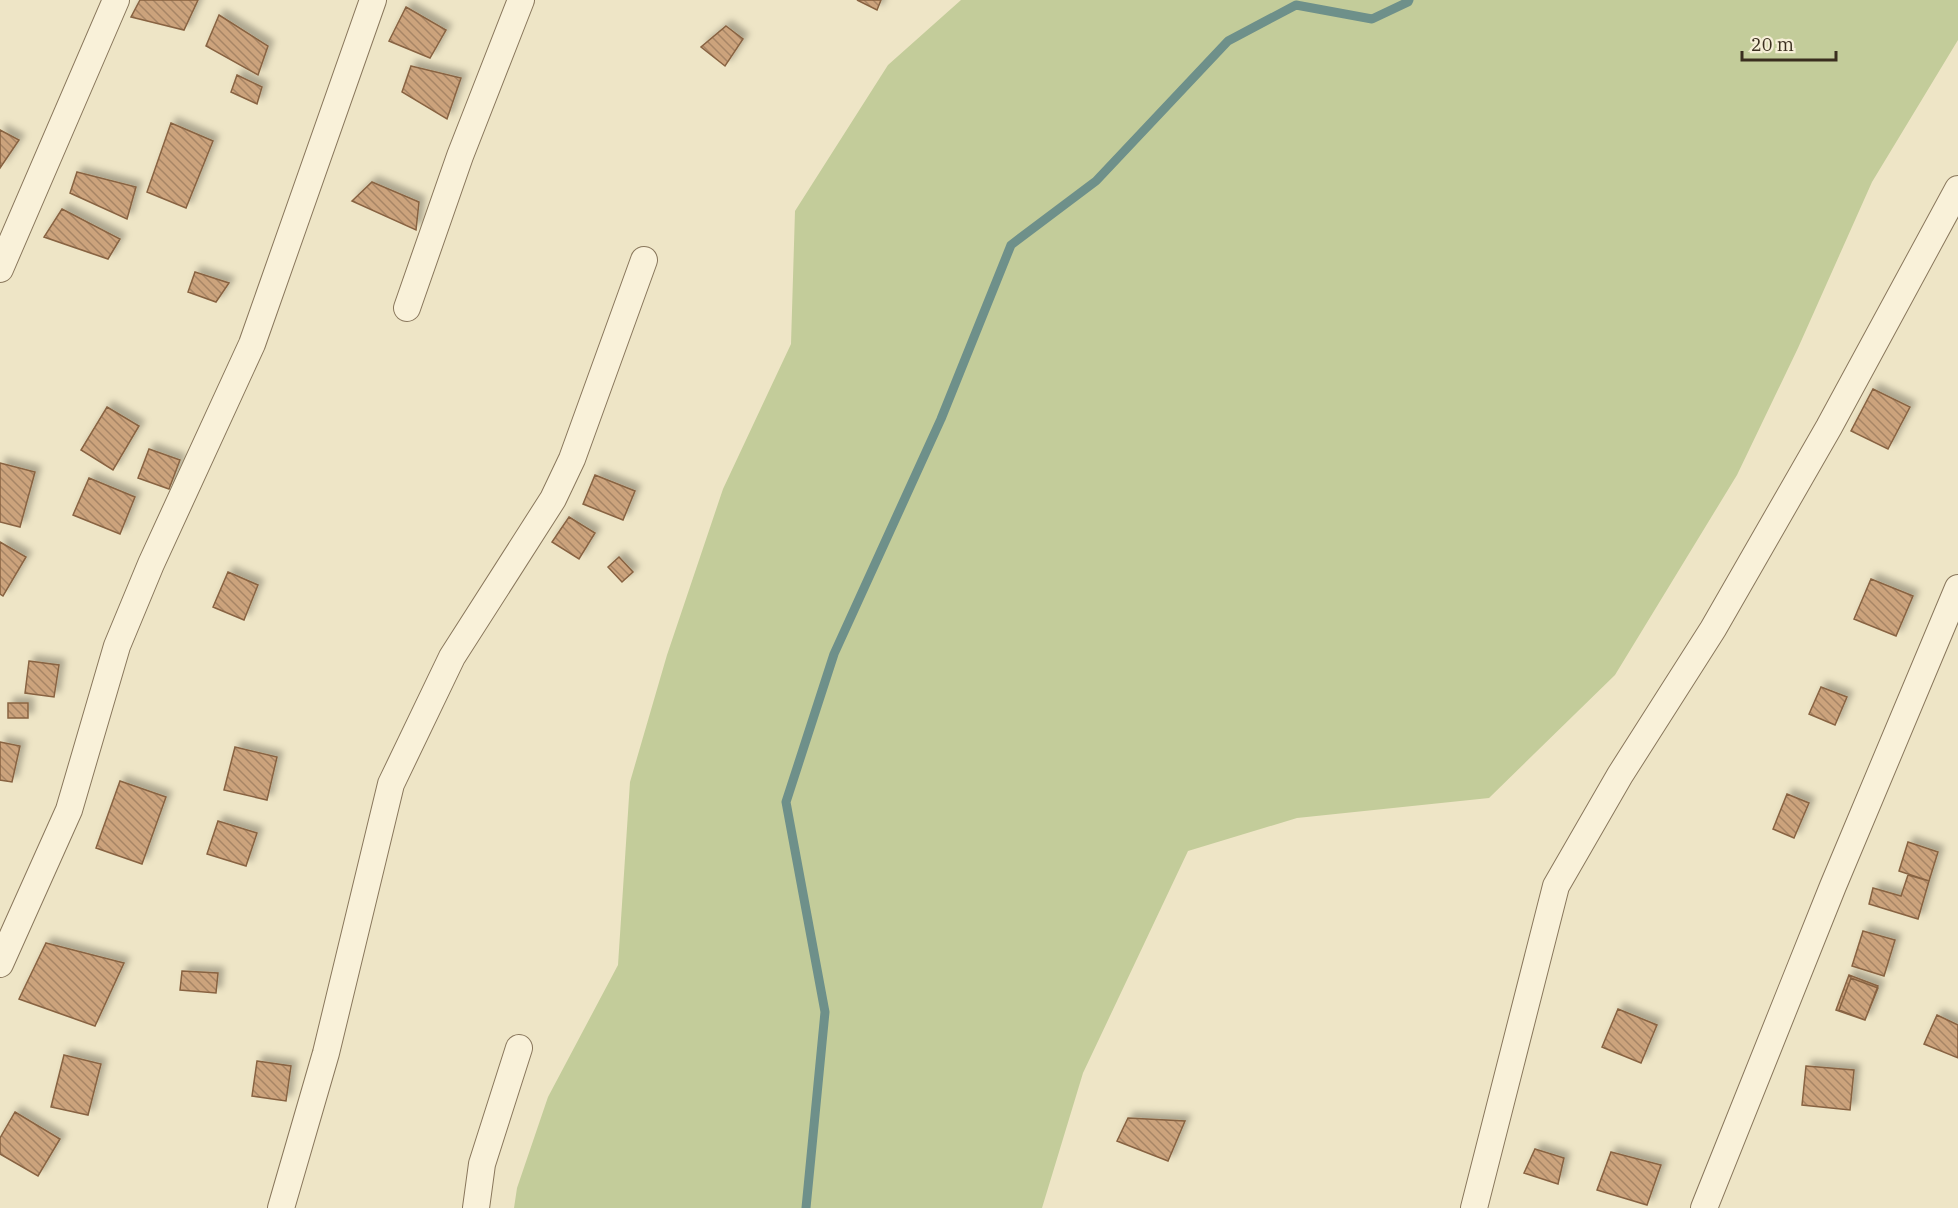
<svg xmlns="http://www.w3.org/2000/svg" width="1958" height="1208" font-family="'IBM Plex Serif',serif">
<defs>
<pattern id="building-back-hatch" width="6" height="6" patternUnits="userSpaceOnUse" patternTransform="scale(1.5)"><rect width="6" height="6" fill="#cca37c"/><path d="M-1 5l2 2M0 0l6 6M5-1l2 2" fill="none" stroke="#a78565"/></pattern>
<filter id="shadow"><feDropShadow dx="5.5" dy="-5.5" stdDeviation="3" flood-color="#0004"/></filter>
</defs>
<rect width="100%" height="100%" fill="#eee5c6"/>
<path fill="#c3cc9a" d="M961 0H1958V40L1872 182 1798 348 1737 475 1615 675 1489 798 1297 818 1188 851 1083 1073 1042 1208H514L517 1188 548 1097 618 965 630 782 667 655 723 489 791 344 795 211 888 65Z"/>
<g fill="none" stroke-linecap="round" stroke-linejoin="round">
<path stroke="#6e908a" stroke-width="9" d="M806 1208 825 1012 786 802 834 654 941 419 1011 245 1096 181 1228 41 1296 5 1372 19 1408 2 1409 0"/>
</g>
<path fill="url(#building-back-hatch)" stroke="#886342" stroke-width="1.5" filter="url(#shadow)" d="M140 0H198L184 30 131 17Z
M857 0H881L877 10Z
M406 7 446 30 430 58 389 41Z
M219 15 268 46 258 75 206 46Z
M726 26 743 39 725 66 701 47Z
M411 66 461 78 447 119 402 92Z
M237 75 262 87 257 104 231 92Z
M171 123 213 141 186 208 147 192Z
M0 130 19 140 0 168Z
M77 172 136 187 127 219 70 193Z
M372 182 419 202 416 230 352 201Z
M62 209 120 239 108 259 44 237Z
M195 272 229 283 216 302 188 292Z
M1873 389 1910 407 1888 449 1851 431Z
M107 407 139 426 113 470 81 450Z
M149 449 180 460 169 489 138 478Z
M0 463 35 472 20 527 0 522Z
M595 475 635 491 623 520 583 504Z
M89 478 135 497 120 534 73 515Z
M569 517 595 533 579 559 552 542Z
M0 542 26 557 3 596 0 594Z
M619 557 633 572 622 582 608 567Z
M228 572 258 585 244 620 213 607Z
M1871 579 1913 596 1896 636 1854 619Z
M29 661 59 665 54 697 25 693Z
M1821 687 1847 697 1835 725 1809 714Z
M8 703H28V718H8Z
M0 742 20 746 12 782 0 780Z
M235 747 277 757 267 800 224 790Z
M120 781 166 797 142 864 96 848Z
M1787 794 1809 803 1794 838 1773 829Z
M218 821 257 833 246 866 207 854Z
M1908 842 1938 852 1929 881 1899 871Z
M1908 875 1929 881 1918 919 1869 904 1873 888 1901 896Z
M1863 931 1895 940 1884 976 1852 966Z
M46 943 124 963 95 1026 19 999Z
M182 971 218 973 216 993 180 990Z
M1849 975 1878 986 1865 1020 1836 1010Z
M1851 978 1878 988 1865 1020 1839 1010Z
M1618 1009 1657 1025 1641 1063 1602 1047Z
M1937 1015 1958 1025V1058L1924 1044Z
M64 1055 101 1064 88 1115 51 1107Z
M257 1061 291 1066 286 1101 252 1096Z
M1806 1066 1854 1070 1850 1110 1802 1105Z
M15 1112 60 1139 38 1176 0 1154V1138Z
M1128 1118 1185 1121 1168 1161 1117 1141Z
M1535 1149 1564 1158 1558 1184 1524 1173Z
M1611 1152 1661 1165 1647 1205 1597 1190Z"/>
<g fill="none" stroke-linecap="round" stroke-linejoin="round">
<g stroke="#89775c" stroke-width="28">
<path id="minor" d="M0 269 116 0
M407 308 460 156 521 0
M0 964 69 810 117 646 151 564 252 344 373 0
M281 1208 326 1053 391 784 452 657 553 499 572 459 644 260
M476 1208 482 1164 519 1048
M1474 1208 1556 886 1620 775 1713 629 1829 427 1958 189
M1704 1208 1833 886 1958 588"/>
</g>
<use href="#minor" stroke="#f9f1d9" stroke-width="26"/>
</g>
<path d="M1742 51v9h94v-9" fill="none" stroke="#3a2e1f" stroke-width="3"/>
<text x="1751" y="51" font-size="18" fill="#3a2e1f" stroke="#f5eed6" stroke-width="4.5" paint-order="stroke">20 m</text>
</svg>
